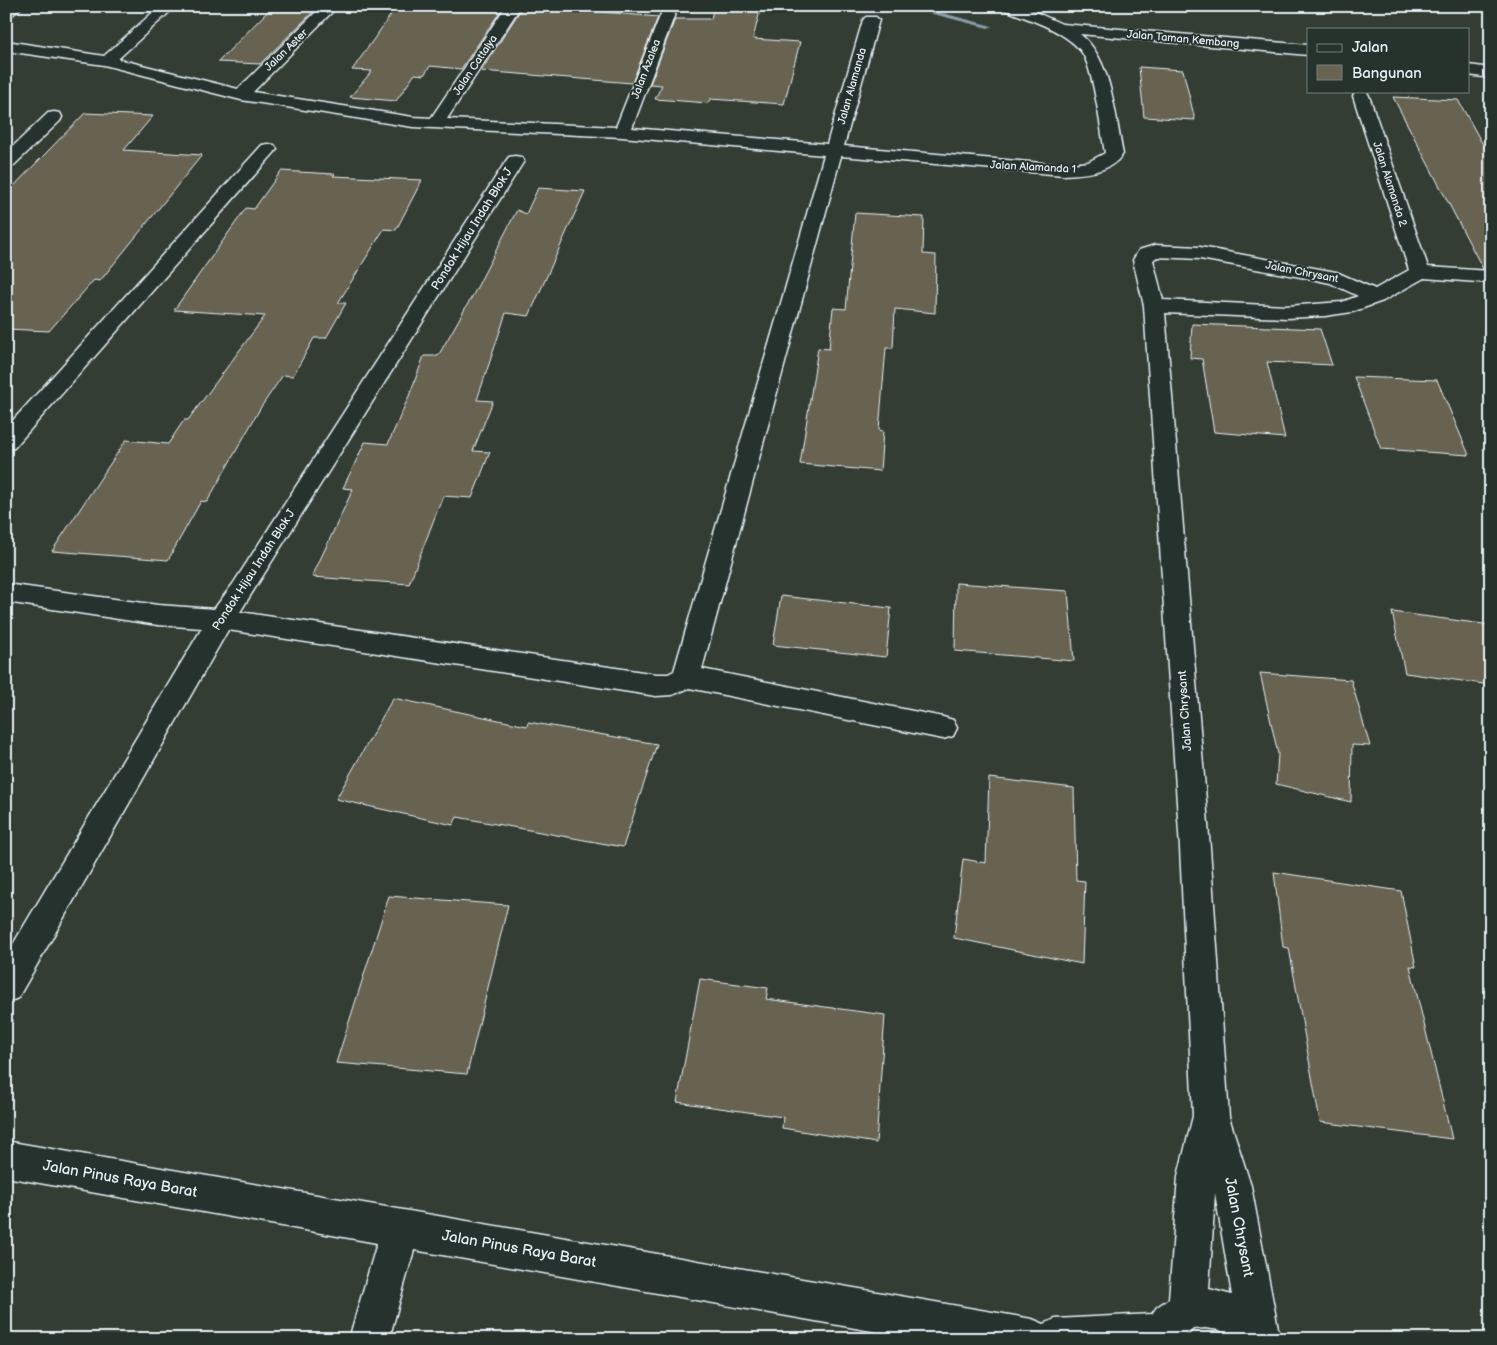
<svg xmlns="http://www.w3.org/2000/svg" width="1497" height="1345" font-family="'Balsamiq Sans',sans-serif">
<rect width="100%" height="100%" fill="#333d34"/>
<filter id="ink" filterUnits="userSpaceOnUse"><feTurbulence type="fractalNoise" baseFrequency=".02" numOctaves="2"/><feDisplacementMap in="SourceGraphic" scale="10" xChannelSelector="R" yChannelSelector="G"/><feConvolveMatrix kernelMatrix="1 2 1 2 8 2 1 2 1" color-interpolation-filters="sRGB"/></filter>
<g filter="url(#ink)">
<g fill="none" stroke-linecap="round" stroke-linejoin="round">
<path fill="#899fa7" fill-rule="evenodd" d="M902,6H916L992,26L988,28Z"/>
</g>
<g fill="#686451" stroke="#e8f1f8">
<path d="M273,6H319L260,64L218,62Z"/>
<path d="M397,6H504L461,69L430,66L424,75L415,74L396,101L350,97L372,71L352,70Z"/>
<path d="M523,6H539L658,17L632,83L481,71Z"/>
<path d="M714,6H761L753,39L800,42L784,104L710,99L708,103L655,99L662,85L650,84L675,19H711Z"/>
<path d="M1139,67L1183,70L1195,120L1144,117Z"/>
<path d="M1393,97L1458,100L1491,159V269H1483Z"/>
<path d="M85,113L153,116L124,150L202,155L100,281L94,280L49,331L6,329V194Z"/>
<path d="M281,171L335,174L333,176L422,180L396,230L384,229L338,303H346L326,338H314L293,376L283,375L261,407L207,502L201,501L168,560L52,551L126,440L168,444L184,420H188L265,316L174,310L246,208L254,209Z"/>
<path d="M538,188L585,191L529,316L506,313L477,400L493,401L473,451L490,452L472,498L443,496L409,584L312,577L353,489L343,488L365,442L388,444L409,396L424,356H438L474,293L517,210L526,214Z"/>
<path d="M855,213L924,217L923,254L936,255L935,313L895,309L893,348H886L879,430L883,431L880,471L800,464L818,348L829,349L833,308L846,309Z"/>
<path d="M1192,324L1320,329L1332,365L1267,362L1285,438L1214,432L1202,359L1190,358Z"/>
<path d="M1354,377L1437,380L1469,455L1381,449Z"/>
<path d="M956,583L1068,591L1074,661L955,651Z"/>
<path d="M781,596L891,608L886,657L773,645Z"/>
<path d="M1392,612L1491,625V685L1405,673Z"/>
<path d="M1260,673L1351,680L1370,746L1352,745L1351,802L1276,784L1278,754Z"/>
<path d="M393,698L527,726L528,722L657,744L623,847L457,817L453,825L336,799Z"/>
<path d="M989,778L1074,788L1076,880L1085,881L1082,964L954,938L963,859L986,863Z"/>
<path d="M1274,872L1401,891L1416,967L1410,966L1452,1139L1320,1122L1289,948L1283,947Z"/>
<path d="M389,896L508,905L467,1074L336,1063Z"/>
<path d="M700,979L768,988L766,999L885,1015L876,1143L782,1128L783,1117L677,1102Z"/>
</g>
<g fill="none" stroke-linecap="round" stroke-linejoin="round">
<g stroke="#e8f1f8" stroke-width="3">
<g id="minor">
<path d="M6,6H23L11,16L6,17Z"/>
<path d="M160,6H176L118,59L238,89L322,6H338L253,92L413,117L431,118L506,6H521L447,119L616,127L664,6H678L632,128L827,144L863,20L866,17H876L879,20L844,146L1064,165L1088,162L1105,153C1101,131 1093,66 1081,51C1062,29 1029,20 1003,9L1001,6H1022L1062,24L1308,45V55L1080,34C1112,59 1115,116 1123,154C1110,173 1085,174 1064,175L841,156L702,669L943,717L953,720L957,728L953,736L943,739L689,688L672,695L656,696L228,630L18,998L6,1003V956L202,628L158,625L6,602V584L158,605L214,609L233,584L506,161L509,157L515,156L521,157L524,161L240,612L656,674H668L674,671L824,155L622,137L413,127L241,100L104,65L6,51V41L104,56Z"/>
<path d="M1468,65L1491,68V78L1468,75Z"/>
<path d="M1362,91L1367,92L1369,96L1428,267L1491,271V283L1424,278L1383,301L1352,312L1325,316L1287,318L1165,313L1210,848L1229,1117L1251,1186L1280,1339H1231L1220,1330L1205,1328L1193,1329L1183,1339H917L414,1250L389,1339H349L377,1243L6,1177V1141L1032,1319L1044,1324L1055,1319L1152,1314L1157,1307L1169,1299L1178,1176L1193,1116L1180,848L1144,306L1133,260L1139,250L1155,245L1200,247L1336,272L1375,289L1409,270L1353,96L1355,92ZM1157,257L1200,259L1306,278L1330,283L1358,296L1342,302L1287,306L1163,300L1153,260ZM1215,1193L1232,1295L1209,1289Z"/>
<path d="M54,112L60,113L62,117L60,121L12,167L6,168V153L48,113Z"/>
<path d="M268,144L274,145L277,149L274,153L14,448L6,450V428L262,145Z"/>
</g>
</g>
<use href="#minor" fill="#26332d" fill-rule="evenodd"/>
</g>
</g>
<g text-anchor="middle" dominant-baseline="central" stroke-width="4" stroke-linejoin="round" paint-order="stroke">
<g font-size="11" fill="#e8f1f8" stroke="#26332d">
<text transform="translate(1183 39) rotate(5)">Jalan Taman Kembang</text>
<text transform="translate(286 50) rotate(-44)">Jalan Aster</text>
<text transform="translate(475 65) rotate(-56)">Jalan Cattalya</text>
<text transform="translate(646 69) rotate(-69)">Jalan Azalea</text>
<text transform="translate(852 86) rotate(-74)">Jalan Alamanda</text>
<text transform="translate(1033 167) rotate(3)">Jalan Alamanda 1</text>
<text transform="translate(1390 184) rotate(72)">Jalan Alamanda 2</text>
<text transform="translate(1302 272) rotate(11)">Jalan Chrysant</text>
</g>
<g font-size="12" fill="#e8f1f8" stroke="#26332d">
<text transform="translate(472 229) rotate(-58)">Pondok Hijau Indah Blok J</text>
<text transform="translate(254 570) rotate(-57)">Pondok Hijau Indah Blok J</text>
<text transform="translate(1185 711) rotate(-94)">Jalan Chrysant</text>
</g>
<g font-size="15" fill="#e8f1f8" stroke="#26332d">
<text transform="translate(120 1179) rotate(10)">Jalan Pinus Raya Barat</text>
<text transform="translate(1239 1227) rotate(79)">Jalan Chrysant</text>
<text transform="translate(519 1249) rotate(10)">Jalan Pinus Raya Barat</text>
</g>
</g>
<rect width="1497" height="1345" fill="none" stroke="#26332d" stroke-width="25"/>
<rect x="12" y="12" width="1472" height="1320" fill="none" stroke="#e8f1f8" stroke-width="2" filter="url(#ink)"/>
<rect x="1307" y="28" width="162" height="65" fill="#26332d" stroke="#747f7e"/>
<rect x="1317" y="44" width="25" height="8" fill="#26332d" stroke="#747f7e"/>
<text x="1352" y="52" font-size="15" fill="#e8f1f8">Jalan</text>
<rect x="1317" y="65" width="25" height="15" fill="#686451" stroke="#747f7e"/>
<text x="1352" y="78" font-size="15" fill="#e8f1f8">Bangunan</text>
</svg>
